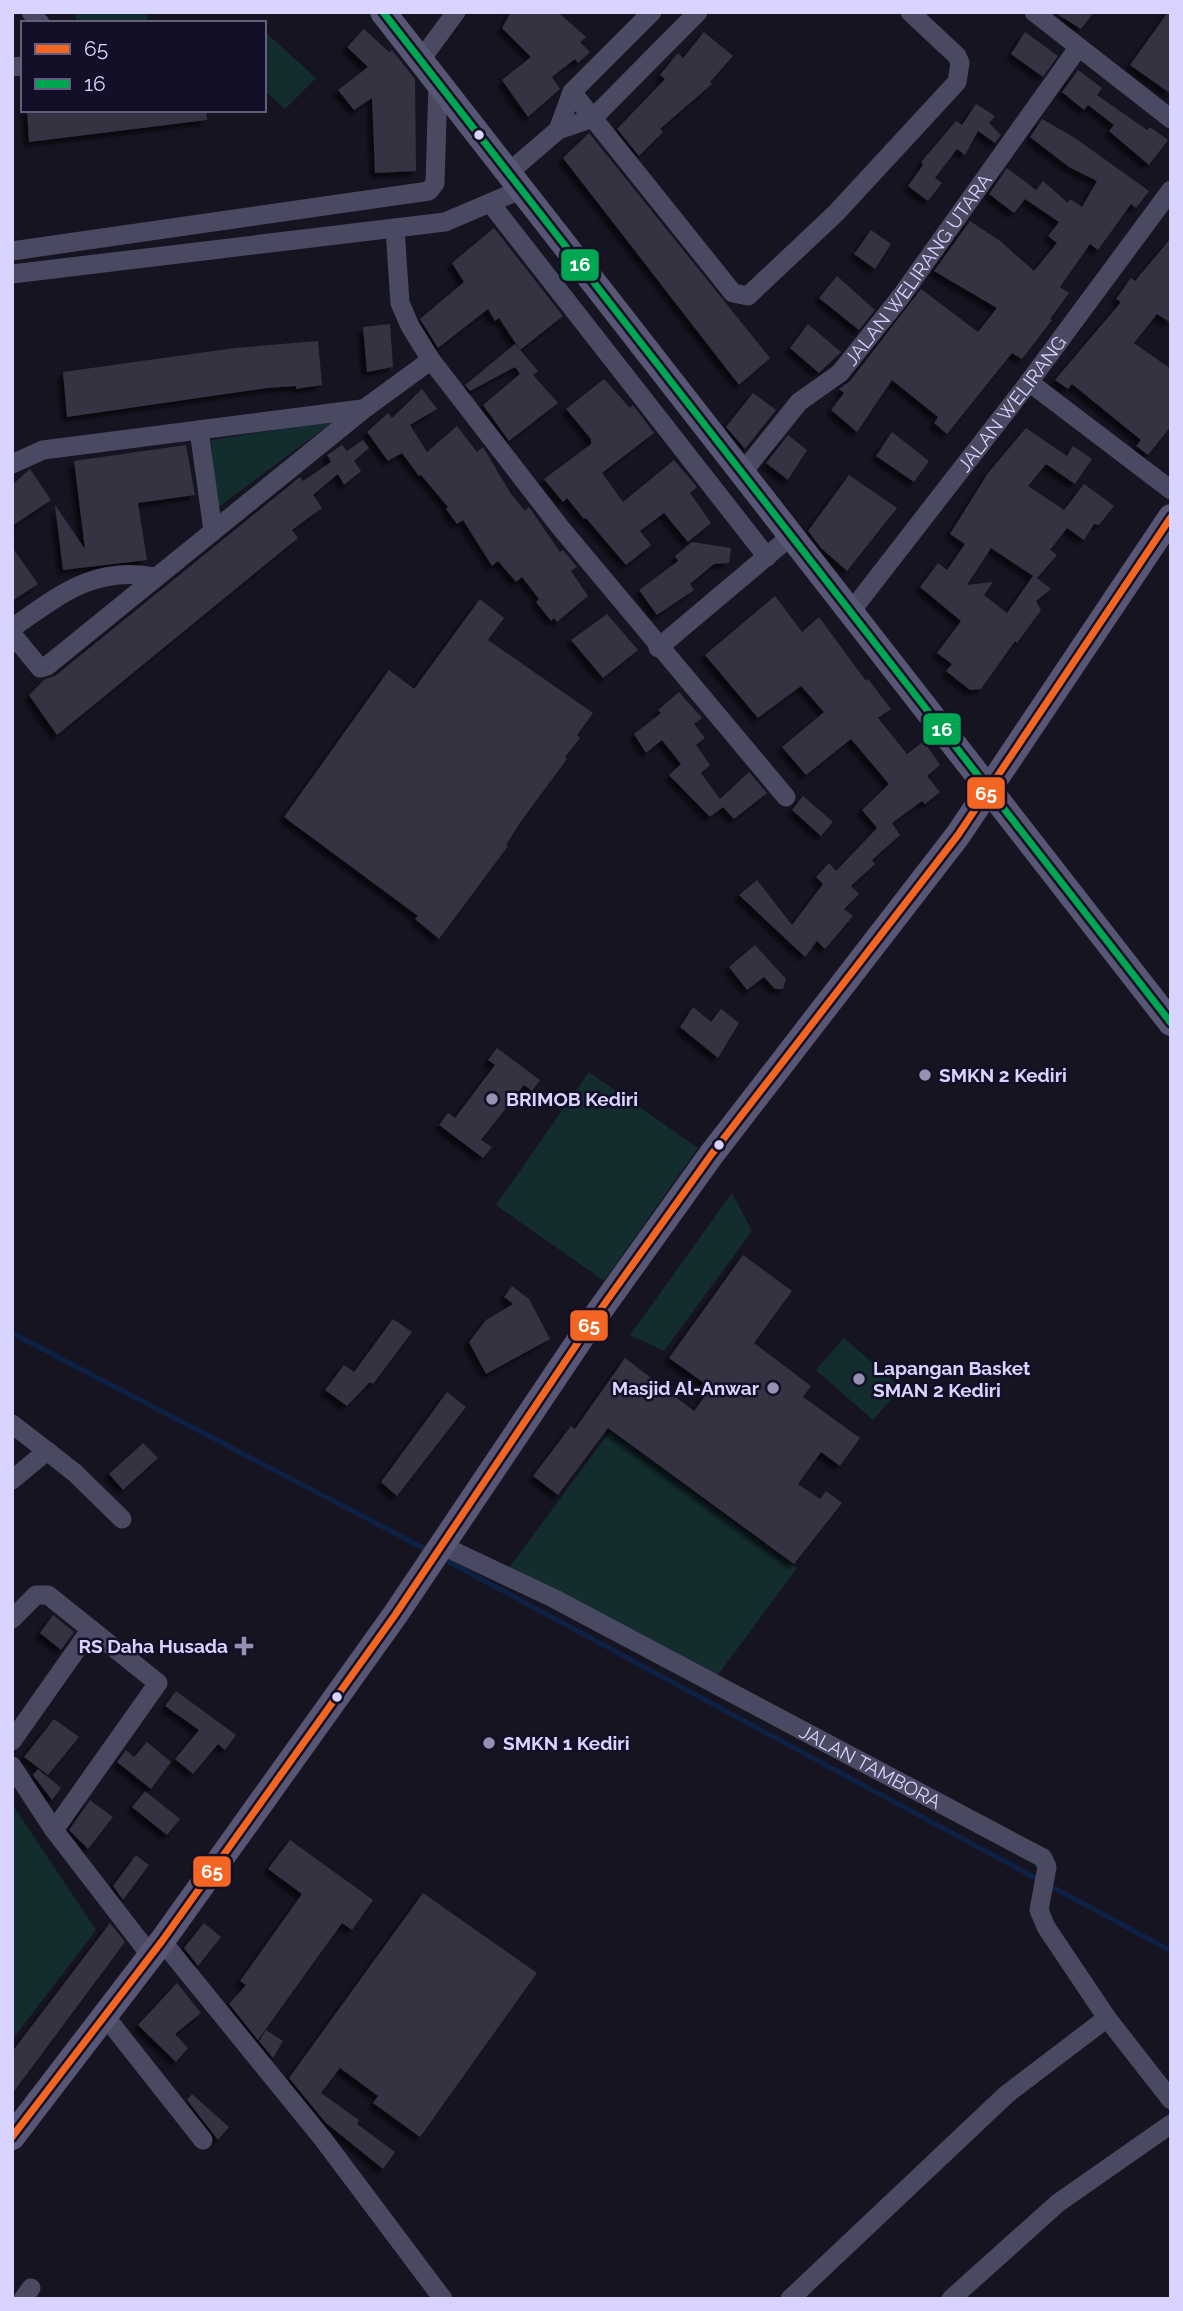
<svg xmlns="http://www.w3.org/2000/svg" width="1183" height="2311" font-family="Raleway,sans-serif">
<defs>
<filter id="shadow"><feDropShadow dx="-5" dy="5" stdDeviation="2" flood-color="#0009"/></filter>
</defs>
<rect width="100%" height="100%" fill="#161421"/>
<g fill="#132c2d">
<path d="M75,12H147L148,23H77Z"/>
<path d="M264,31L316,78L285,109L264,90Z"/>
<path d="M334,421L217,508L211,440Z"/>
<path d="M589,1072L698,1148L604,1281L496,1205Z"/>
<path d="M732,1193L752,1231L664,1351L630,1335Z"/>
<path d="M844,1338L901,1388L873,1420L816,1370Z"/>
<path d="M610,1431L797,1568L715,1679L508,1569Z"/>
<path d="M12,1804L96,1930L12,2040Z"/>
</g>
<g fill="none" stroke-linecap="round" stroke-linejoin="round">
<g stroke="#0d2144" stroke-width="5">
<path d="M12,1333L429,1551"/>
<path d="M444,1559L1039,1880"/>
<path d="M1047,1884L1171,1951"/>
</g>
</g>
<g fill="#343243" fill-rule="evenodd" filter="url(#shadow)">
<path d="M511,12H558L586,37L580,42L590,52L578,63L575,59L552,77L560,89L528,117L502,80L531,57L502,28Z"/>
<path d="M1054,12H1094L1081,29Z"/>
<path d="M1168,12H1171V94L1130,65Z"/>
<path d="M364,29L389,52L392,50L415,79L416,171L375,173L372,98L354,110L338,90L368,67L347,47Z"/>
<path d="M704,32L733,56L710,82L712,84L660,129L663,132L639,156L617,129L665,79L660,75L678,53L683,58Z"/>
<path d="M1025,32L1058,56L1043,77L1011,54Z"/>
<path d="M1078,70L1102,88L1097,95L1147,130L1150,127L1168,140L1149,165L1109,131L1114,125L1088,105L1084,110L1062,92Z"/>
<path d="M976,104L995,116L989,123L1001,135L995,143L978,131L965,155L957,149L935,178L942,183L928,201L908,186L923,165L921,162L956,121L962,125Z"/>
<path d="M27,110H206L207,120L29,142Z"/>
<path d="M1042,119L1075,138L1149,191L1136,208L1131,204L1098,250L1090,244L1060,287L1069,293L1050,319L1052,320L1022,359L1012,353L947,434L934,423L938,417L892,380L857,432L831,410L844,393L839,389L850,381L921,289L978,332L997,308L934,271L970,221L1000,241L1034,271L1057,243L1048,236L1059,222L1025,199L1014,213L989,194L1007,168L1036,190L1043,181L1068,203L1070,199L1082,207L1097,181L1069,167L1030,137Z"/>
<path d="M589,133L770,358L739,385L563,158Z"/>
<path d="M494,228L563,316L520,350L499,318L495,321L488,309L438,348L420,319L464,282L452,263Z"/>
<path d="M871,230L891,244L875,269L854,254Z"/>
<path d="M1171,238V323L1157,314L1134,343L1171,369V426L1148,455L1136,446L1141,440L1072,384L1068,389L1055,380L1121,302L1116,299L1131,278L1135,281Z"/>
<path d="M837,276L875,310L859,330L819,298Z"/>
<path d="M390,324L393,367L367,372L363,327Z"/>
<path d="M808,324L841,352L819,373L790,348Z"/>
<path d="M318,341L322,385L296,389V386L267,388L67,417L63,372L235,348Z"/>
<path d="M515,344L538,371L533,375L558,403L509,441L483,405L520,374L515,367L470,391L465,385Z"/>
<path d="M604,379L630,408L633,405L654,433L602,473L623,502L674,460L697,487L690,493L711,523L688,542L664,513L640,531L651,545L626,565L586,518L584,519L567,498L563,502L544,479L591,444V439L566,409Z"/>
<path d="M422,389L437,409L410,425L427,452L457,426L477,452L483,447L511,494L525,511L529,507L560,552L563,550L577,567L571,571L588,596L557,622L554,618L551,621L536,602L539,599L522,577L516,582L498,561L492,566L463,520L457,524L446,509L448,507L421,475L419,476L402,453L388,461L367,432L388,413L392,418Z"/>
<path d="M753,393L776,410L745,449L726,427Z"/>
<path d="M1026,428L1067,456L1073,446L1092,459L1075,484L1046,464L1028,486L1064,510L1084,484L1114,506L1099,525L1094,524L1084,540L1067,528L1050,550L1057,555L1037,578L1051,589L1036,601L1041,610L1017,643L1015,641L981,689L970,690L946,671L952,664L937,653L961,621L920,587L938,563L947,570L965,544L950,534L988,473ZM991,548L1033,576L1007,613L984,595L993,582L967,585Z"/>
<path d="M892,432L929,461L914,482L876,456Z"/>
<path d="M788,435L807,450L788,480L766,463Z"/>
<path d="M363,440L369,448L354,461L361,471L344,485L338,474L313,495L322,508L292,530L298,538L57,735L29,695L45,679L55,676L300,477L303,481L331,462L327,455L342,445L347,451Z"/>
<path d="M186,445L195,495L138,503L147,560L63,570L55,505L85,549L74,461Z"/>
<path d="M30,469L51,500L12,526V485Z"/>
<path d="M849,475L897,508L847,571L821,548L808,531Z"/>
<path d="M692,542L731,548L729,563L714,564L690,584L694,590L657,615L639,590L678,561L675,556Z"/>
<path d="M12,547L38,584L12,601Z"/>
<path d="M775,596L802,632L819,617L866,681L868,679L891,709L878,718L907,754L924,741L940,765L927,776L940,792L925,804L922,801L892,823L900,835L872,860L875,864L851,886L859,894L844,909L853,916L825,949L817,941L805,957L739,895L757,880L792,925L823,884L816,877L829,863L836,871L877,828L862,810L889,784L851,739L806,775L782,747L824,712L801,686L758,718L705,655Z"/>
<path d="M480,599L504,618L488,640L593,713L577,735L580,738L565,757L567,759L519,824L506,845L508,846L439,939L415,919L418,916L284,817L389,670L414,689Z"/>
<path d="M607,614L638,650L603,678L571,640Z"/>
<path d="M679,692L702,718L694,724L705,738L696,745L710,765L701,773L720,799L749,772L767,793L734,819L723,807L710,817L669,775L681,764L662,740L646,753L634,734L661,713L658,710Z"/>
<path d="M803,796L833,822L821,836L792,810Z"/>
<path d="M755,945L786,979L783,989H775L764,977L747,990L729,967Z"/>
<path d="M693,1007L711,1022L721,1009L739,1023L718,1058L680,1027Z"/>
<path d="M497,1048L540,1080L532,1091L524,1085L481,1140L492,1147L483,1158L439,1125L448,1113L455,1118L495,1065L488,1060Z"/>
<path d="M743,1255L792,1291L754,1343L811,1386L803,1397L860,1438L840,1466L821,1452L798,1484L820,1499L826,1491L842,1503L794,1564L608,1428L558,1495L533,1476L571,1426L575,1429L625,1358L694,1411L711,1388L669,1358Z"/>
<path d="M512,1286L529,1299L550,1339L486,1374L469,1342L486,1320L513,1304L504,1297Z"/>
<path d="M393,1319L412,1332L373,1384L370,1382L347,1406L325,1390L344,1365L354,1372Z"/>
<path d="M447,1392L466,1407L397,1496L381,1482Z"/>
<path d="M143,1443L158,1458L123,1490L109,1474Z"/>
<path d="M53,1615L74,1632L61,1650L40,1633Z"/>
<path d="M176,1691L236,1735L225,1750L218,1744L193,1774L175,1759L199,1730L165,1706Z"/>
<path d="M54,1719L79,1737L48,1775L24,1757Z"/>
<path d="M147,1742L171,1762L151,1789L117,1762L126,1750L134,1757Z"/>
<path d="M38,1769L61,1788L52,1800L33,1775Z"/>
<path d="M145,1791L180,1819L167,1835L132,1807Z"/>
<path d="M90,1800L113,1817L88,1849L69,1830Z"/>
<path d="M290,1840L373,1900L352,1930L342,1923L258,2040L229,2004L246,1985L240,1981L302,1894L268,1869Z"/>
<path d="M136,1855L149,1865L123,1900L113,1886Z"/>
<path d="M423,1893L537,1973L420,2137L373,2103L378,2096L340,2068L321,2093L359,2120L357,2124L395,2152L383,2169L326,2123L289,2078Z"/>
<path d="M110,1923L125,1942L12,2094V2052Z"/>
<path d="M204,1923L221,1937L198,1966L184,1948Z"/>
<path d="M177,1983L201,2013L175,2034L188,2048L176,2062L138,2025Z"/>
<path d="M266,2030L283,2041L273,2058L259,2041Z"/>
<path d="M192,2094L229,2127L218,2140L187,2100Z"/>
</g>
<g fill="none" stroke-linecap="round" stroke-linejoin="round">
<g stroke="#4a4962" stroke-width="19">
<path d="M31,12L40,23"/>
<path d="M1034,12L1171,119"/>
<path d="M420,61L456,12"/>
<path d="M12,67L23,66"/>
<path d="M572,92L733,293L748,296L836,213L957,82L960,63L957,56L910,12"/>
<path d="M558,130L572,92L652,12"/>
<path d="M507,174L558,130L593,118L698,12"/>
<path d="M491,204L767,557"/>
<path d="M395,228L400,303L410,326L431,360"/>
<path d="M12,251L429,191L435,183L438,84"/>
<path d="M12,274L445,222L520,190"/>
<path d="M1029,382L1171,490"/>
<path d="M199,430L213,531"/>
<path d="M12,464L43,450L362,409"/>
<path id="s1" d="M742,473L799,402L840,373L899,299L1078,48"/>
<path id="s2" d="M849,614L1029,382L1171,190"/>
<path d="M12,628C60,595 94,565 156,577"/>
<path d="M12,634L40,668L47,666L364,409L431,360L560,527L786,797"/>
<path d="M658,648L791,536"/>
<path d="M12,1424L47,1451L12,1480"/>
<path d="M47,1451L75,1473L122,1519"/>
<path id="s3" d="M443,1546L553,1598L1043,1858L1047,1867L1039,1910L1046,1927L1107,2018L1171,2100"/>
<path d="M12,1619L36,1595H48L158,1683L54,1830"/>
<path d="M12,1741L91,1629"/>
<path d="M12,1766L54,1830L151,1956"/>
<path d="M162,1941L323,2139L443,2299"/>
<path d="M105,2016L203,2140"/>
<path d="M23,2299L31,2288"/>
<path d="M790,2299L1007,2094L1107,2018"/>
<path d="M951,2299L1058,2203L1171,2124"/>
</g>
<g stroke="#575674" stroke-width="26">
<path d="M383,12L1171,1023"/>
<path d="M12,2137L162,1941L395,1615L593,1320L711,1155L958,835L1171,517"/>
</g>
<g stroke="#130f26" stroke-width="12">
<path id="bus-1" d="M12,2137L162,1941L395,1615L593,1320L711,1155L958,835L1171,517"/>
</g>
<g stroke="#130f26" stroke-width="12">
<path id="bus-2" d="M383,12L1171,1023"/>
</g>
<use href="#bus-1" stroke="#f26522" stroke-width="7"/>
<use href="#bus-2" stroke="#00a651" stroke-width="7"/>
</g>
<g fill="#d9d4ff" stroke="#130f26" stroke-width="2.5">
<circle cx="479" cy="135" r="6"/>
<circle cx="719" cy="1145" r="6"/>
<circle cx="337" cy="1697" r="6"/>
</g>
<g fill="#9591b1" stroke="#130f26" stroke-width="2.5">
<circle cx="925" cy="1075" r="7"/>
<circle cx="492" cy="1099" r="7"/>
<circle cx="859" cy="1379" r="7"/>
<circle cx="773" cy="1388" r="7"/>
<path d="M240.5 1635.5h7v7h7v7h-7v7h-7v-7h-7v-7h7z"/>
<circle cx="489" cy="1743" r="7"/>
</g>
<g text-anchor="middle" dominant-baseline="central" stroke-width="5" stroke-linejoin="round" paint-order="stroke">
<g font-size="19" fill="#d9d4ff" stroke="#130f26">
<text stroke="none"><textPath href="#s1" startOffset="271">JALAN WELIRANG UTARA</textPath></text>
<text stroke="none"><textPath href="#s2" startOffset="266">JALAN WELIRANG</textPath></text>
<text stroke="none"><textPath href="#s3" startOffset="481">JALAN TAMBORA</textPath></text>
</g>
<g font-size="19" font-weight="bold" fill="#d9d4ff" stroke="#130f26" text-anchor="start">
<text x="939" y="1075">SMKN 2 Kediri</text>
<text x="506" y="1099">BRIMOB Kediri</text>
<text x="873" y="1368">Lapangan Basket<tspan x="873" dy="22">SMAN 2 Kediri</tspan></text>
<text x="759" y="1388" text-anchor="end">Masjid Al-Anwar</text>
<text x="228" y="1646" text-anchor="end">RS Daha Husada</text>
<text x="503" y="1743">SMKN 1 Kediri</text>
</g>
</g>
<g stroke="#130f26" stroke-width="2.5">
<rect x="560" y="248" width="40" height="34" rx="7" fill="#00a651"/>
<rect x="922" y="712" width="40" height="34" rx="7" fill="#00a651"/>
<rect x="966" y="776" width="40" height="34" rx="7" fill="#f26522"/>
<rect x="569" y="1309" width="40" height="33" rx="7" fill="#f26522"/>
<rect x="192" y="1855" width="40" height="33" rx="7" fill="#f26522"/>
</g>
<g font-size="19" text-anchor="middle" font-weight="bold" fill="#fff">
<text x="580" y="271">16</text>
<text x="942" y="736">16</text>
<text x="986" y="800">65</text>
<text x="589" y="1332">65</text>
<text x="212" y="1878">65</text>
</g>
<rect width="1183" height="2311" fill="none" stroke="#d9d4ff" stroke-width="28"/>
<rect x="21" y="21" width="245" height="91" fill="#130f26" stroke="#625e7d" stroke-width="2"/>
<rect x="35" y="44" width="35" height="10" fill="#f26522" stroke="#625e7d" stroke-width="2"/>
<text x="84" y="56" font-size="21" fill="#d9d4ff">65</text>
<rect x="35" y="79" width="35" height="10" fill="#00a651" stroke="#625e7d" stroke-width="2"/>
<text x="84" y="91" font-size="21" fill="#d9d4ff">16</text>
</svg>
